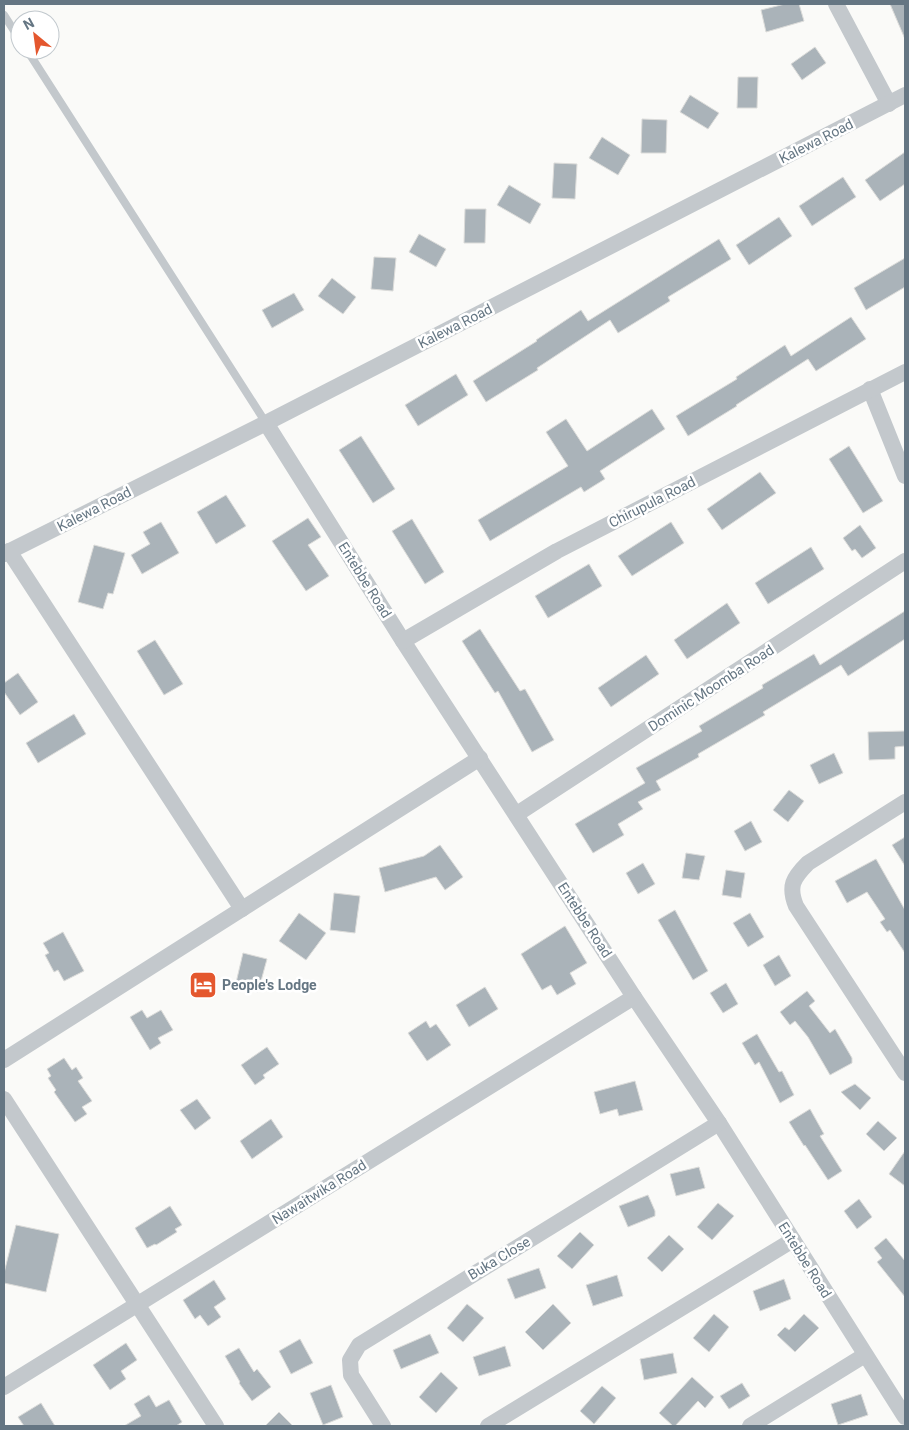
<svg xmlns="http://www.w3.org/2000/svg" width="909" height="1430" font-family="Roboto,sans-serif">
<rect width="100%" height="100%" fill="#fafaf8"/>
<g fill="#aab3b9" stroke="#dcdcda">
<path d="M785,4H799L804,21L766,32L761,10Z"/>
<path d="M890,4H905V39Z"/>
<path d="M815,47L826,63L802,80L791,64Z"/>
<path d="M738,77H758L757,108H737Z"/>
<path d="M690,95L719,113L708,129L680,112Z"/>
<path d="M642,119L667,120L666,153H641Z"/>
<path d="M602,137L630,155L618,175L589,158Z"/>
<path d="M905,152V184L880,201L865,180Z"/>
<path d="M554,163L577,164L575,199L552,198Z"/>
<path d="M843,177L856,197L812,226L799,206Z"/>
<path d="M509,185L541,204L530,224L497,205Z"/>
<path d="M465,209H486L485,243H464Z"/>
<path d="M779,217L792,236L749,265L736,245Z"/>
<path d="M419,234L446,249L436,267L409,252Z"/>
<path d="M719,239L731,259L668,297L670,301L618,333L610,320L537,368L538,370L486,402L473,381L537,341L536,340L581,310L588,321Z"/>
<path d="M374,257L396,258L393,291L371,289Z"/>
<path d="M905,258V287L866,310L854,288Z"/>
<path d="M332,278L356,297L343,314L318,296Z"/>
<path d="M294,293L304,310L272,328L262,310Z"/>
<path d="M851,317L866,339L816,371L808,359L736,405L737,406L688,436L676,416L737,379L736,377L785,345L791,356Z"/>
<path d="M456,374L468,395L418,426L405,405Z"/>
<path d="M652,409L665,429L600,471L605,479L584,492L581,487L490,541L478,520L568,466L546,432L566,419L587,451Z"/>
<path d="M361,436L395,489L373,503L339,450Z"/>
<path d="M849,446L883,501L863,513L829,459Z"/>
<path d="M760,472L776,493L722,530L707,509Z"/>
<path d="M226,495L246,526L216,544L197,512Z"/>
<path d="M308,518L321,537L308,545L329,576L306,591L272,541Z"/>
<path d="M412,519L444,572L425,584L392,531Z"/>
<path d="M161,522L179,553L142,574L131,555L150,544L143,532Z"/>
<path d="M671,522L684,543L632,576L618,556Z"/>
<path d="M860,525L876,548L862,558L855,549L852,551L843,538Z"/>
<path d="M94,545L125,553L113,594L108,593L103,609L78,602Z"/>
<path d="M811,547L824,569L768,604L755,583Z"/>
<path d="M589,564L602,586L548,618L535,596Z"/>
<path d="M727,603L740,623L687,659L674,640Z"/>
<path d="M905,611V639L848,676L841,665L763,712L765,715L698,754L699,757L656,781L661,790L638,802L643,809L618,824L624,835L593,853L575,824L645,783L636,768L702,731L699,726L763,688L762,685L814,654L820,665Z"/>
<path d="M480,629L520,691L525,689L554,740L532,752L498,691L495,693L462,641Z"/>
<path d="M155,640L183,684L164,695L137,651Z"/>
<path d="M646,655L659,674L611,707L598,688Z"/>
<path d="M18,673L38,702L20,715L4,692V683Z"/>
<path d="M74,714L86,734L38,763L26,743Z"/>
<path d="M905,731V746L895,747V759L869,760L868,732Z"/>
<path d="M834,753L843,773L819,784L810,765Z"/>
<path d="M789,790L804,801L788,822L773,810Z"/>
<path d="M751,821L762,842L745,851L734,831Z"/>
<path d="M905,837V866L892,845Z"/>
<path d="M440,845L463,877L445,890L436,877L385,892L379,868L424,856Z"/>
<path d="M686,853L705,856L699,880L682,878Z"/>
<path d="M876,859L905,910V953L890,930L887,932L880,922L885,919L867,892L847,903L835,881Z"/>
<path d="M643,863L655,884L638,894L626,873Z"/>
<path d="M726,870L745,873L741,898L722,895Z"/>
<path d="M334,893L360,896L355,933L330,930Z"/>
<path d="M675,910L708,971L693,980L658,920Z"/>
<path d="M299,913L326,933L306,960L279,941Z"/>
<path d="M750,913L764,937L748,947L733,923Z"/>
<path d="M565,926L587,963L570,973L576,984L557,995L551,985L542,990L521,954Z"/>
<path d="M63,932L84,971L64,981L58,970L54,972L45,955L49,953L43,943Z"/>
<path d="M243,953L267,959L258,992L235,987Z"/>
<path d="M779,955L791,976L775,986L763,965Z"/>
<path d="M726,983L738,1004L723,1013L710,993Z"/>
<path d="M485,987L498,1009L469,1027L456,1005Z"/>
<path d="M807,991L815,1001L809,1006L830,1033L835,1029L852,1058V1063L830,1075L808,1037L795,1021L790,1025L780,1012Z"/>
<path d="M142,1010L147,1018L161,1010L173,1030L158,1038L161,1043L150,1050L130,1017Z"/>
<path d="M426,1021L430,1028L436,1024L451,1045L427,1061L408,1033Z"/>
<path d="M757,1034L779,1072L782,1071L794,1095L780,1103L759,1062L755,1065L742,1043Z"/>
<path d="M267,1047L279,1064L263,1075L265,1078L255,1085L241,1065Z"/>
<path d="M64,1058L72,1070L76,1067L83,1078L78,1081L92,1101L82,1107L87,1114L75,1122L54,1092L56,1090L48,1078L51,1076L47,1069Z"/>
<path d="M635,1081L643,1110L619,1116L617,1109L600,1114L594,1092Z"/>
<path d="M855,1084L871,1098L860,1110L841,1092Z"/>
<path d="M197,1099L211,1118L195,1130L180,1110Z"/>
<path d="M810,1109L824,1134L820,1136L842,1171L828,1180L805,1145L804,1146L789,1122Z"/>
<path d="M271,1119L283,1137L252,1159L240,1141Z"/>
<path d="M878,1121L897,1138L884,1151L866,1134Z"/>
<path d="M905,1151V1186L889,1174Z"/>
<path d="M699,1167L705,1188L676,1196L670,1174Z"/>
<path d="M648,1195L655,1211V1216L628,1227L619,1206Z"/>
<path d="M859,1199L872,1217L857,1229L844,1211Z"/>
<path d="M718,1203L734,1216L712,1240L697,1227Z"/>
<path d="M170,1206L182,1225L175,1229L177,1232L156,1245L155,1244L147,1248L135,1228Z"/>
<path d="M16,1225L59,1234L46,1292L4,1283V1273Z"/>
<path d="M580,1232L594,1245L572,1269L557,1256Z"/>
<path d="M669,1235L684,1249L662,1272L647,1258Z"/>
<path d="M886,1238L905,1261V1297L877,1262L882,1258L874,1248Z"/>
<path d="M539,1268L546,1288L515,1299L507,1279Z"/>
<path d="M617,1275L623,1296L593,1306L586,1285Z"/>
<path d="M784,1279L791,1299L760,1311L753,1291Z"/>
<path d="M214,1280L226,1299L214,1307L221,1317L208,1326L200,1315L195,1319L183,1300Z"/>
<path d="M467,1304L484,1318L463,1342L447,1328Z"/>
<path d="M553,1304L571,1323L543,1350L525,1332Z"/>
<path d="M714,1314L729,1327L709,1352L693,1338Z"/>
<path d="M804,1314L819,1328L795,1352L777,1335L785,1327L789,1330Z"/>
<path d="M430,1334L439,1353L401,1369L393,1350Z"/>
<path d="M300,1339L313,1363L291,1374L279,1351Z"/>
<path d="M126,1343L137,1360L121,1371L126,1379L110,1390L93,1365Z"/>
<path d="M505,1346L511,1366L479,1376L473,1357Z"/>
<path d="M239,1348L254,1372L257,1369L271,1387L252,1401L239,1383L240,1382L225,1356Z"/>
<path d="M673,1353L677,1373L644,1380L640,1359Z"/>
<path d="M441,1372L458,1388L436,1413L419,1397Z"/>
<path d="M692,1377L714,1397L705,1408L698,1401L675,1426H673L659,1413Z"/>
<path d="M742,1383L750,1396L729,1409L720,1396Z"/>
<path d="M331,1385L343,1417L323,1425L310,1393Z"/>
<path d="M602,1386L616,1398L594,1424L580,1411Z"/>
<path d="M861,1394L868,1415L838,1425L831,1404Z"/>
<path d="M149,1395L156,1407L169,1400L182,1422L176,1426H124L141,1416L134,1404Z"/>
<path d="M41,1403L55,1426H24L18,1417Z"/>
<path d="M279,1412L293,1426H265Z"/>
</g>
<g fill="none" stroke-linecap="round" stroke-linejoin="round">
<g stroke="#c3c8cc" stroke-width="8">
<path d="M4,15L20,40"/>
<path d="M27,50L266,423"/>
</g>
<g stroke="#c3c8cc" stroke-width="16">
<path d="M836,4L889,104"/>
<path d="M870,389L905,476"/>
<path d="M266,423L403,641L634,997L719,1123L905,1417"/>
<path d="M9,551L242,909"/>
<path d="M4,554L266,423L905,95"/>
<path d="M403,641L557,551L905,372"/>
<path d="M905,802L808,863C793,878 788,886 796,906L905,1073"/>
<path d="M517,814L905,561"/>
<path d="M4,1060L480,758"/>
<path d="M4,1099L216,1426"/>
<path d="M4,1387L634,997"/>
<path d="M383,1426L351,1375L350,1360L359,1345L719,1123"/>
<path d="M488,1426L793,1240"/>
<path d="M750,1426L865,1355"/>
</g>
</g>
<defs>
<g id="hotel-square" transform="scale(1.4375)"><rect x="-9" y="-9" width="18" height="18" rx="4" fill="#e4572e" stroke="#fff"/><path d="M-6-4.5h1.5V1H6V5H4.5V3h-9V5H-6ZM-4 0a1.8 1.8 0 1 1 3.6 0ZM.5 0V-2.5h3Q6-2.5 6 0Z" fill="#fff"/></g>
</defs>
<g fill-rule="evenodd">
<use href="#hotel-square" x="203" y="985"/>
</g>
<g text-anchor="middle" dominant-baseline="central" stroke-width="5" stroke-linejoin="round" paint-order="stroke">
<g font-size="14" fill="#657683" stroke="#fff">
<text transform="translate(816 141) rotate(-27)">Kalewa Road</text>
<text transform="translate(455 326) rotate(-27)">Kalewa Road</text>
<text transform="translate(652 502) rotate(-27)">Chirupula Road</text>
<text transform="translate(94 509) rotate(-27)">Kalewa Road</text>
<text transform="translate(365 580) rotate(58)">Entebbe Road</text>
<text transform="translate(711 688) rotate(-33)">Dominic Moomba Road</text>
<text transform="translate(585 920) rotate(57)">Entebbe Road</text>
<text transform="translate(319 1192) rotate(-32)">Nawaitwika Road</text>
<text transform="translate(499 1258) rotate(-31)">Buka Close</text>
<text transform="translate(805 1260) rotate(58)">Entebbe Road</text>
</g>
<g font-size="14" font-weight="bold" fill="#657683" stroke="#fff" text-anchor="start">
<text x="222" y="985">People's Lodge</text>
</g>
</g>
<rect width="909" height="1430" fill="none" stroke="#657683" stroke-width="10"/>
<g transform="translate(35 35) rotate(331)"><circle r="24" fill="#ffffff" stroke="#c1c8cd"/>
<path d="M0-4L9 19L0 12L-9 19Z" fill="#e4572e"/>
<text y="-8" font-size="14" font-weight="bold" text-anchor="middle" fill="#657683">N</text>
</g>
</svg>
